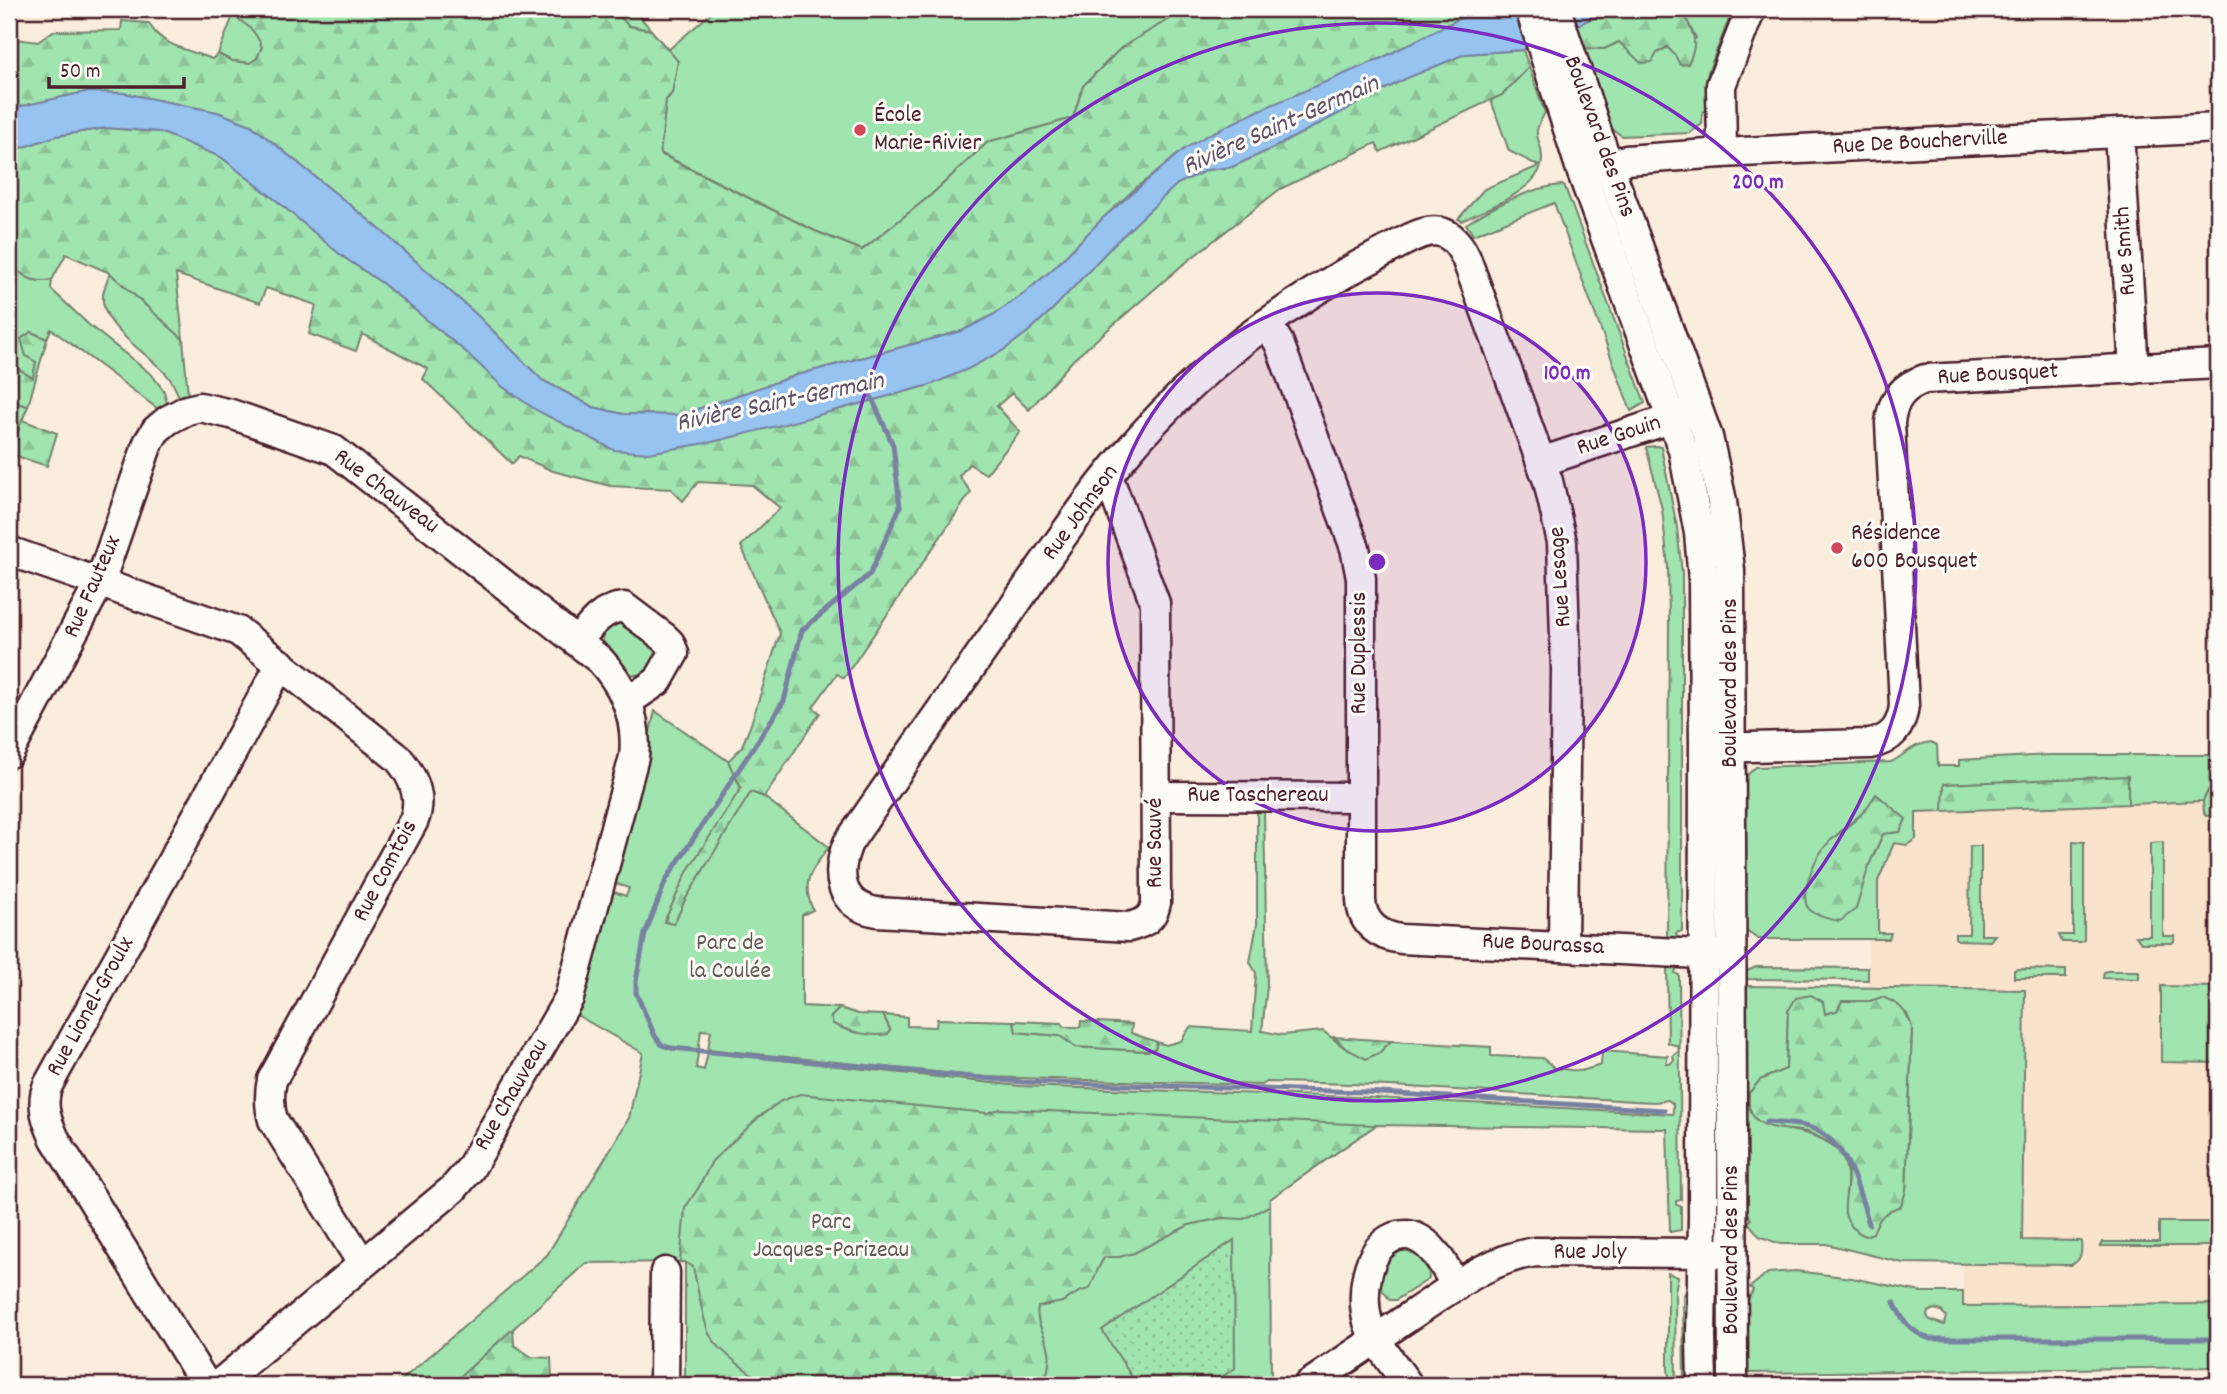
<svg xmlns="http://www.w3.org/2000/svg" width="2227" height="1394" font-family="Dekko,sans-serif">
<defs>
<pattern id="forest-firs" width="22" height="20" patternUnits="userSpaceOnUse" patternTransform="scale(1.75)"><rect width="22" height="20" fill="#a0e4af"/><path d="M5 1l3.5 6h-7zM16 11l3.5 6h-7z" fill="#8bc397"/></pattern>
<pattern id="garden-dots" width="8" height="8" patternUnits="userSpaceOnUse" patternTransform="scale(1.75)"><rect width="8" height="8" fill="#a0e4af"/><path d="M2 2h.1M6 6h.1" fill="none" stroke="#8bc397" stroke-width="1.8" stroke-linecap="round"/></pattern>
</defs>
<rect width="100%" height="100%" fill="#fbedde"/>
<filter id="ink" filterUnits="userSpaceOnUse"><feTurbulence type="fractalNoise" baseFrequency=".0143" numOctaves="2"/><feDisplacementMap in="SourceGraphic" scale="14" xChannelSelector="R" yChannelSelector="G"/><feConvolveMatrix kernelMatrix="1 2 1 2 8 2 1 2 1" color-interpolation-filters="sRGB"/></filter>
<g filter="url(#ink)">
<path fill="#f9e3cd" d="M2218,800V1367L1962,1370L1963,1265H2020L2025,990L1868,987V939H1878L1877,882L1895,843L1916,812Z"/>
<g fill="#a0e4af" stroke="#75826d" stroke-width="2" fill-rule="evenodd">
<path d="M612,9H634L651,30L629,26Z"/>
<path d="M716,9H1186L1121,48L1083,86L1073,118L988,142L931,195L862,250L815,231L660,153L666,100L672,93L677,61L668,50Z"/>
<path d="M1685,9H1733L1708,72L1706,81L1708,111L1703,112L1702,124L1690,133L1622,136L1612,129L1608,120L1584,48L1604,49L1619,42L1657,53L1668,47L1675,55L1696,38L1682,11Z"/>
<path d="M233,16C248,25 256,31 262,47L257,59L250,63L232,61L218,54Z"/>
<path d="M1529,67L1545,113C1528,140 1543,136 1542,160C1541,190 1485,209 1462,221L1458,219L1484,189L1539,166L1509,151L1491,100L1502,95Z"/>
<path d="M1562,185L1565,187L1645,403L1631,411L1554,203L1473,235L1466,224C1492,207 1531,187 1562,185Z"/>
<path d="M9,262L16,270L48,281L52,280L51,289L89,325L152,375L164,391L167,403L158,409L51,329L47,339L31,332L36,362L33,379L12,365L9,367Z"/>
<path d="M110,273L183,339L188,395L180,399C177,392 174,385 170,379C152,354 99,329 103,294C104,287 108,279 110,273Z"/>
<path d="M9,401L28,406L13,443L9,442Z"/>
<path d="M1656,446L1661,447L1677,527L1682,573V931L1676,933L1677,937H1667L1669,621L1668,567L1662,509L1646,447Z"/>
<path d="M622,622L655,647C658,663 647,678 630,674C620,663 593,644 607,629C612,625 615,623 622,622Z"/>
<path d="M655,711L728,761L741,788L764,797L829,847C812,869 800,881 813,910L802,915V1006L840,1008L831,1017L890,1029L883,1015L907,1017V1026L936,1027L937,1019L1014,1021L1016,1032L1060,1036L1076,1047L1147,1051L1155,1049L1157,1042L1166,1045L1181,1041L1190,1027L1252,1031L1256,973L1250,962L1257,924V808H1264L1267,986L1262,1031L1282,1035L1323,1031L1345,1048L1379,1053L1391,1041L1491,1047V1056L1542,1058L1555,1068L1571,1070L1581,1071L1601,1065L1602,1051L1668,1056L1666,1063L1670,1064L1674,1060L1673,1056L1679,1051L1678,1046L1668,1043L1667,968L1676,969L1675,973L1679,975L1681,1200L1676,1201V1205L1681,1206V1230L1670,1232L1667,1129L1376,1125L1270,1199L1271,1385H685V1262L586,1263L451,1385H396L547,1255L629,1118L643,1053L575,1014L611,891L626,896L629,888L614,883ZM701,1030L711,1031L708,1049L986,1077L1262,1085L1267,1082C1396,1083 1525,1096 1655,1102L1668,1100L1673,1104V1114L1357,1097L1020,1086L708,1052L704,1070L696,1068Z"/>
<path d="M1931,742L1937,745L1938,766H1959V760L2050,755H2218V788L2209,789L2203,801L2128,804V777L1945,784L1943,811L1916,812V839L1907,845L1894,843L1878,881V933H1891L1889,939H1758L1743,929L1745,787C1745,777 1748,773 1756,767L1891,762C1907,754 1912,744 1931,742ZM1862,814L1883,834L1869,865L1804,897C1817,854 1826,841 1862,814Z"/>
<path d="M2073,841L2084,842V940L2081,942H2062L2059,935H2073Z"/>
<path d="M2163,842V936H2175L2174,941L2172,943H2141L2136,936H2150V843Z"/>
<path d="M1970,846H1981V935H1995L1990,941L1958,940L1955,938V934H1969Z"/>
<path d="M1756,967L1868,968V980L1745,979L1747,971Z"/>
<path d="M2018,969L2066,970V978H2014V970Z"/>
<path d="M2107,971H2139V979L2103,978L2104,972Z"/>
<path d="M1745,986L2025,990L2022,1240L2081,1241C2082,1252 2082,1260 2071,1265L1903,1263L1826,1244H1780L1759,1236L1748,1222L1751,1220L1746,1206ZM1883,997L1907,1014L1912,1027L1906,1191L1879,1218L1846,1195C1855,1143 1819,1134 1777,1128L1749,1093L1760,1080L1786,1069L1788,1012L1824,1014L1837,1011L1842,1001H1870Z"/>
<path d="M2161,986L2218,987V1063L2161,1062Z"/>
<path d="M2159,1222H2218V1246H2100L2102,1242H2159Z"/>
<path d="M1403,1249H1415L1428,1266L1429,1279L1396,1300H1390L1381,1288L1383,1264Z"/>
<path d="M1796,1271L1852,1278L1921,1292H1963V1306L2218,1304V1367L1747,1373L1746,1305L1753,1290L1750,1287L1768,1273ZM1934,1309L1941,1311L1946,1316L1944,1325L1930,1320L1927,1316L1928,1312Z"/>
<path d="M1668,1273L1678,1277L1675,1291L1676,1385H1670L1668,1369Z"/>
<path d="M1687,1289L1689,1385H1684L1683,1297Z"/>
<path d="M1716,1294L1719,1295L1724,1385H1713Z"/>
</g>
<g fill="url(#forest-firs)" stroke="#75826d" stroke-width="2">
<path d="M235,9H612L629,26L651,30L678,61L672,93L666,100L660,154L815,231L862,250L931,195L988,142L1073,118L1083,86L1121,48L1186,9H1478L1384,57L1208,135L1138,186L1103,218L1054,268L1021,296L993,315L962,331L797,375L680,415L623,414L593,407L542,380L476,314L376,226L251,125L217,112L123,93L85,92L9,109V38L38,42L53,31L121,30L122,21L149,23C160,46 189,50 212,59L218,54L232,61L250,63L257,58L262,47C256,31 248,25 233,16Z"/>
<path d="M1612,9H1685L1682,11C1693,33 1700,40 1688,64L1680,65L1675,55L1667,47L1657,53L1652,62L1641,63L1619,42L1604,49L1584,48L1577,25Z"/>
<path d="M1523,50L1529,67L1502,95L1380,152L1376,143L1280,189L1180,267L1073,360L1029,410L1012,393L997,406L1020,432L986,474L969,464L959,476L971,492L844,678L837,674L813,707L820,713L764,797L751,792L685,900L674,924L664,922L688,870L741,788L728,761L741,748L750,727L780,633L741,546L780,508L752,485L698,482L683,501L671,489L610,486L553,471L519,456L512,464L423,379L428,369L362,334L356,351L309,334L316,305L266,288L260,303L176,274L183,339L110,273L66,254L52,280C32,284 22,276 9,262V152L56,136L106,128L160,132L221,157L277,201L342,256L382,283L466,352L503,387L552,418L712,442L930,385L1004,350L1029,331L1053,309L1113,245L1177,184L1207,170L1232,167L1271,149L1404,79L1465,54Z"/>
<path d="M31,332L47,339L28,406L9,401V367L12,365L33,378L36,362L26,356L21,339Z"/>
<path d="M22,420L57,433L47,466L10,454Z"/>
<path d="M2128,776V804L1943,811L1944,784Z"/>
<path d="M2218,788V815L2206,816L2204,814L2203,801L2209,789Z"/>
<path d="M1876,794L1906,819L1900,832L1883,834L1869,865L1856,909L1840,921C1830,919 1817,917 1809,909C1798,897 1814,861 1823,849C1834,834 1851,826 1863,812C1868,807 1872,800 1876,794Z"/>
<path d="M1811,995L1823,1002L1825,1014L1837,1011L1842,1001H1870L1882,997C1899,1003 1906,1010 1912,1027L1906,1191L1901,1206C1885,1211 1879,1217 1873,1233L1865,1236C1818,1213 1873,1176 1831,1144C1824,1140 1814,1134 1806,1132C1788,1128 1756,1132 1750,1109C1748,1105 1749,1098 1749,1093L1760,1080L1786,1069L1788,1011L1796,998Z"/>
<path d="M840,1008L858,1014L883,1015L890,1029L888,1034C870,1037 849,1032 833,1024L831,1017Z"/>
<path d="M1014,1021L1062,1023L1063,1027H1080L1081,1021L1132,1024L1131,1033L1157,1042L1155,1049L1147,1051L1076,1047L1060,1036L1016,1032Z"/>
<path d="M1334,1037L1391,1041L1379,1053L1366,1059L1345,1048Z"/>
<path d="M800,1094L987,1113L1000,1109L1376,1125L1270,1199L1269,1206L1244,1219L1222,1218L1189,1225L1134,1253L1119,1257H1105C1097,1266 1096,1278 1089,1289L1079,1292L1062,1302L1038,1307C1035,1325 1046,1333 1049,1351C1051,1361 1047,1374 1045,1385H775C757,1381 715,1349 708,1331C701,1311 698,1288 693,1267L685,1262H680L685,1208L699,1187L712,1161L759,1117L781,1101Z"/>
<path d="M513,1329L514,1345L532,1357L551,1358L552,1378L522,1381V1385H451Z"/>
</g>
<path fill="url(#garden-dots)" stroke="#75826d" stroke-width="2" d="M1234,1240L1235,1368L1210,1385H1137L1102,1330Z"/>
<path fill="#96c3f0" stroke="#7881a1" stroke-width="2" d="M1478,9H1612L1523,50L1465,54L1405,79L1271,149L1232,167L1207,170L1177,184L1113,245L1053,309L1029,331L1004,350L968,369L930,385L781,425L712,442L648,453L614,450L536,410L503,387L466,352L382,283L342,256L277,201L221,157L160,132L106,128L56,136L9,152V109L85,92L123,93L217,112L251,125L376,226L476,314L542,380L593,407L623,414L680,415L797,375L962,331L993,315L1021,296L1054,268L1103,218L1184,149L1208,135L1262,109L1384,57Z"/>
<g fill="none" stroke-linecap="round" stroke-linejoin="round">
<g stroke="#7881a1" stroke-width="5">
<path d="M871,396L893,445L900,507L870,574L802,630L784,701L666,880L645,934L636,981V993L655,1036L662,1045L671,1048L1022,1082L1365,1092L1664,1110"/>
<path d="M1766,1122C1778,1123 1792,1123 1804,1126C1847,1135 1858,1188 1869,1224"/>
<path d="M1894,1302C1902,1321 1911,1332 1930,1339H2218"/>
</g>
<g stroke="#4a1f2b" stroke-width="33">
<g id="minor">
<path d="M1530,9L1581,170L1683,450L1699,533L1703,580L1704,748L1703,1216L1701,1337L1702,1385"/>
<path d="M1556,9L1602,147L1708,437L1722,501L1730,570L1733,1385"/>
<path d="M2119,133L2134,369"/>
<path d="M1722,153L1721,85L1751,9"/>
<path d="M1591,168L1626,160L1722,153L2218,128"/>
<path d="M1267,323L1279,343L1355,548L1361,578V900C1362,924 1379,936 1401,939L1720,955"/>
<path d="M1541,462L1688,413"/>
<path d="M1108,476L1155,603L1156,903C1153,919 1144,923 1129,927L877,912C839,906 835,874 848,843C899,769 951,696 1003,622C1042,566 1080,508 1124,456C1194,372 1283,304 1380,254C1414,237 1444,211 1466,258L1548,481L1562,542L1566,670L1563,945"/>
<path d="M9,551L238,631L398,758C413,776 423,797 414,820L272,1080C269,1094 269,1106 273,1120L362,1263"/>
<path d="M578,642C589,626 603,608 624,607L665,638L670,643L674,653L658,681L627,702"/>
<path d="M1713,748L1870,744C1891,740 1902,727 1904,705L1890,423C1892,400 1903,386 1925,379L2218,364"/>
<path d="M9,753L100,582L148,443L156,430L168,420L187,410L200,407L231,414L334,450L600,660C625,687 638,720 634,757L569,998L470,1169L453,1189L218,1385"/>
<path d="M1155,796L1360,797"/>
<path d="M206,1385L55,1139C47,1122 40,1104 48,1085L281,664"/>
<path d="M664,1385L665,1272"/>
<path d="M1308,1385C1344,1361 1380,1336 1416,1312C1454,1287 1490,1258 1536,1252L1718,1253"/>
<path d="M1408,1385C1396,1367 1374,1342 1368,1322C1360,1296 1366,1248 1394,1237C1401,1235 1409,1234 1415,1237C1434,1244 1446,1269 1456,1286"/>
</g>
</g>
<use href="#minor" stroke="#fdfcf7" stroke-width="28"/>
</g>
</g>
<circle cx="1377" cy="562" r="269" fill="#7b2cbf" fill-opacity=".12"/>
<g fill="none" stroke="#7b2cbf" stroke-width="3.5">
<circle cx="1377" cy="562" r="269"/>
<circle cx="1377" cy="562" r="539"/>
</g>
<g fill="#d1495b" stroke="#fdfcf7" stroke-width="2.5">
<circle cx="860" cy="130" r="7"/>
<circle cx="1837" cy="548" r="7"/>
</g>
<g text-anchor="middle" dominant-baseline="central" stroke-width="6" stroke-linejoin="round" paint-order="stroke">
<g font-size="24" fill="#4a1f2b" stroke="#fdfcf7" text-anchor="start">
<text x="874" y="116">École<tspan x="874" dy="28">Marie-Rivier</tspan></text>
<text x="1851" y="534">Résidence<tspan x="1851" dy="28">600 Bousquet</tspan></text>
</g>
<g font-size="24" fill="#4a1f2b" stroke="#fdfcf7">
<text transform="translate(1599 137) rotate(70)">Boulevard des Pins</text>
<text transform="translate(1920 143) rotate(-3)">Rue De Boucherville</text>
<text transform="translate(2126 251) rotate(-94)">Rue Smith</text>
<text transform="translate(1998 375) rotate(-3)">Rue Bousquet</text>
<text transform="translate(1619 436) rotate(-18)">Rue Gouin</text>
<text transform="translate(386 492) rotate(37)">Rue Chauveau</text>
<text transform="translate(1081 513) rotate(-54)">Rue Johnson</text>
<text transform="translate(1561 577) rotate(-94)">Rue Lesage</text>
<text transform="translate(93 587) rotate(-66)">Rue Fauteux</text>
<text transform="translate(1360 653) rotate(-90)">Rue Duplessis</text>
<text transform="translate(1731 683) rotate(-90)">Boulevard des Pins</text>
<text x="1258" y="796">Rue Taschereau</text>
<text transform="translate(1156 843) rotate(-90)">Rue Sauvé</text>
<text transform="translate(386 871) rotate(-62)">Rue Comtois</text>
<text transform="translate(1543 945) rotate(3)">Rue Bourassa</text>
<text transform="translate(91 1007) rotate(-61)">Rue Lionel-Groulx</text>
<text transform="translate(512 1095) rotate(-60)">Rue Chauveau</text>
<text transform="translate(1732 1250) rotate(-90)">Boulevard des Pins</text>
<text x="1590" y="1253">Rue Joly</text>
</g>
<g font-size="24" fill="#645a53" stroke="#fdfcf7">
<text x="730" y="944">Parc de<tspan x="730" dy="28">la Coulée</tspan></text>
<text x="831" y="1223">Parc<tspan x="831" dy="28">Jacques-Parizeau</tspan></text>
</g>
<g font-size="26" font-style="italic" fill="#615066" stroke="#fdfcf7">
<text transform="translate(1281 126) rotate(-24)">Rivière Saint-Germain</text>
<text transform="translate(780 403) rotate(-12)">Rivière Saint-Germain</text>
</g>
</g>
<circle cx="1377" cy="562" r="10" fill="#7b2cbf" stroke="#fdfcf7" stroke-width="3.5"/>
<g font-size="21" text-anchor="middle" font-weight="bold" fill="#7b2cbf" stroke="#fdfcf7" stroke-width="6" stroke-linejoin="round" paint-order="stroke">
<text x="1758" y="188">200 m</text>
<text x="1567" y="379">100 m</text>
</g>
<rect width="2227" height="1394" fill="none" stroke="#fdfcf7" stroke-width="35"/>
<rect x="18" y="18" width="2192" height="1359" fill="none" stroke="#4a1f2b" stroke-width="2.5" filter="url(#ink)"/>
<path d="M49 77v10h135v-10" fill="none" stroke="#4a1f2b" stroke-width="3.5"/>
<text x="60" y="77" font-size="21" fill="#4a1f2b" stroke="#fdfcf7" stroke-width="5" paint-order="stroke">50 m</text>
</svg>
